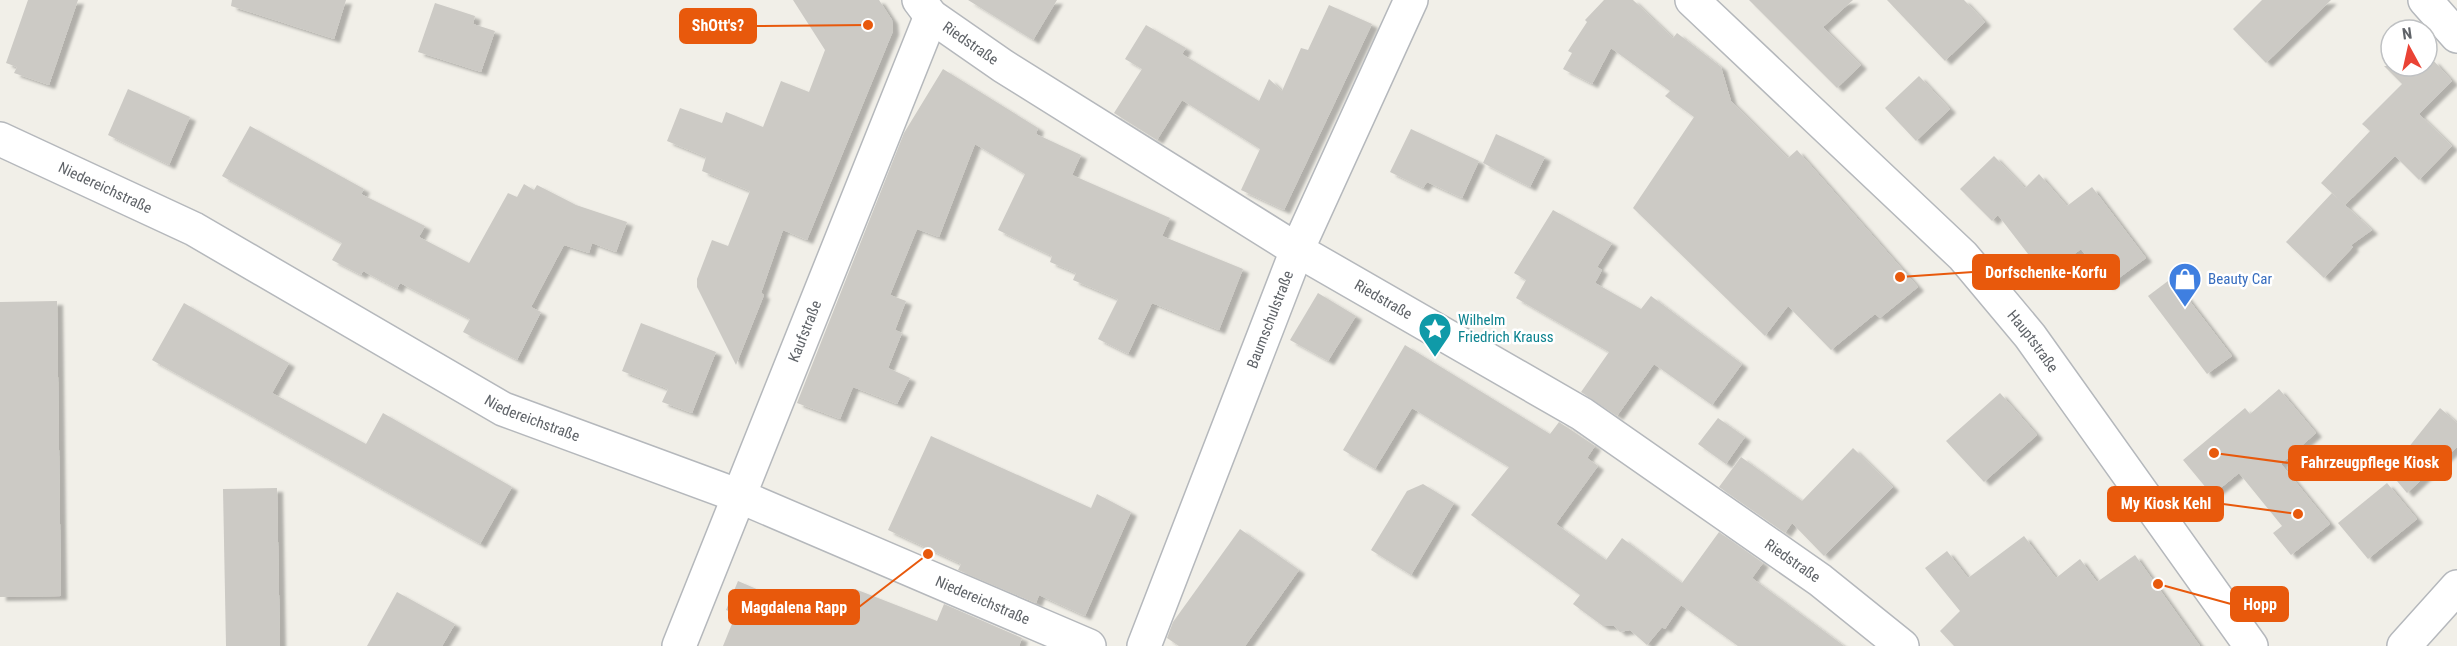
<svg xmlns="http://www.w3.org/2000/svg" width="2457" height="646" font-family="'Roboto Condensed',sans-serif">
<defs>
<filter id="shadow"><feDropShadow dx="6" dy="4" stdDeviation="1.5" flood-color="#0004"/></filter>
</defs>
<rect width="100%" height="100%" fill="#f1efe8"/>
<g fill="#cccac5" filter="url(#shadow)">
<path d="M28,0H78L49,85L14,73L17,67L6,63Z"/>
<path d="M232,0H346L334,39L231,6Z"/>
<path d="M793,0H879L892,20L893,31L807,240L783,230L761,293L764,295L736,365L697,287V279L712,240L728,246L750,191L702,171L706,157L667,141L680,108L722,123L726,112L763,127L781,81L809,92L825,50Z"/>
<path d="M968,0H1057L1033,40Z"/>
<path d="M1604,0H1633L1673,38L1677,33L1721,67L1731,101L1788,158L1797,150L1918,287L1880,318L1875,314L1831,350L1788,306L1765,336L1633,208L1694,117L1665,96L1670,91L1611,48L1592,84L1563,69L1572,53L1568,51L1587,22L1585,20Z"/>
<path d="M1749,0H1853L1823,27L1861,65L1837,88Z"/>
<path d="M1887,0H1964L1985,22L1945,61Z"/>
<path d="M2262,0H2331L2266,63L2233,29Z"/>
<path d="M435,3L475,16L473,24L495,31L481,72L418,52Z"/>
<path d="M1329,5L1372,24L1284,210L1241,190L1260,149L1182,100L1157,140L1114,113L1142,69L1125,59L1146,25L1186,48L1182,54L1259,101L1269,79L1282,91L1301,48L1308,50Z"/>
<path d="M2433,60L2452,81L2419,114L2452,146L2419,180L2395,156L2345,205L2321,183L2370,131L2362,124L2402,84L2384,66H2427Z"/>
<path d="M943,69L1038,128L1036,134L1081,155L1072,175L1170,218L1162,236L1243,269L1219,330L1152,303L1128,354L1098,339L1118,299L1073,280L1076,273L1050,262L1052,256L998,230L1025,174L975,144L939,237L917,229L890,295L906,301L895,330L902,333L888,368L910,378L897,404L853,387L840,419L797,403L904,133Z"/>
<path d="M1919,76L1950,109L1916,141L1885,108Z"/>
<path d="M128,89L190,117L169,165L108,135Z"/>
<path d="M250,126L364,189L361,194L425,226L419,237L469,263L508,193L517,197L524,184L534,190L537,185L576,205L627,222L616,252L592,243L589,253L564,245L531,307L541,312L517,360L463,332L470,319L400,283L397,289L363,271L361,275L332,260L342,243L222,176Z"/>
<path d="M1411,129L1479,161L1462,198L1427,182L1423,188L1390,172Z"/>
<path d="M1496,134L1545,157L1530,187L1483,163Z"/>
<path d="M1994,156L2025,188L2039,174L2067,206L2092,187L2146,258L2108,286L2081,249L2045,276L1998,215L1992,221L1960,189Z"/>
<path d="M2332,193L2372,230L2351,245L2353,247L2324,278L2286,242Z"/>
<path d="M1553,210L1612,243L1597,267L1602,270L1595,283L1641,309L1651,296L1742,364L1712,405L1654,364L1617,416L1581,392L1609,352L1516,298L1526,280L1514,273Z"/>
<path d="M2172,278L2232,356L2207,374L2148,296Z"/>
<path d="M1318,293L1356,316L1328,361L1290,340Z"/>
<path d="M57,301L61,596L0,597V302Z"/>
<path d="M184,303L289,363L272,393L366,444L383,413L512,487L480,544L152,360Z"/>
<path d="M641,323L716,352L692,413L662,402L668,389L622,371Z"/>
<path d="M1405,345L1550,434L1559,422L1595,446L1587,458L1598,466L1556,524L1606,560L1622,538L1682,583L1719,532L1763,563L1752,578L1844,646H1738L1681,605L1665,629L1662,627L1647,645L1630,630L1620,632L1614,626H1603L1573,604L1580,595L1471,515L1509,467L1412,408L1375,469L1343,450Z"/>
<path d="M2279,389L2316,433L2281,464L2330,524L2291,555L2273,533L2282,526L2239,473L2212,495L2183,460L2245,408L2250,414Z"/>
<path d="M2000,393L2037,435L1984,482L1946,441Z"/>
<path d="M2440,408L2457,423V447L2407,493L2387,469L2408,448Z"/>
<path d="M1718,418L1745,437L1726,464L1698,444Z"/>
<path d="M931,436L1091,508L1097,494L1131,512L1085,616L1039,595L1036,603L958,570L961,564L888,530Z"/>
<path d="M1853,448L1893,487L1824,556L1792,523L1785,533L1719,487L1741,457L1802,501Z"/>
<path d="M2387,483L2417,519L2368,559L2338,523Z"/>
<path d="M1423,484L1454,503L1411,575L1371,550L1407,491Z"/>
<path d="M277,488L280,646H226L223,489Z"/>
<path d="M1240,529L1299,570L1245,646H1179L1167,638L1173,622Z"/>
<path d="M2024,536L2056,578L2080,559L2097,582L2135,555L2200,646H1954L1940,631L1960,611L1925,568L1947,551L1968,578Z"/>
<path d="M738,581L840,625L855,589L937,621L944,604L1022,638L1019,646H723L736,614L726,610Z"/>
<path d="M397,592L455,624L442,646H367Z"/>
</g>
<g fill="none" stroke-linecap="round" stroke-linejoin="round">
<g stroke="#b5b8bc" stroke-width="36">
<g id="minor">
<path id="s1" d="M919,0L931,16L1003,66L1297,250L1582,414L1820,580L1902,646"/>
<path d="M2425,0L2457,36"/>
<path id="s2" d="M0,139L194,229L503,409L739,496L1089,646"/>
<path id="s3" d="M679,646L931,16"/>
<path id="s4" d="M1144,646L1297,250L1411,0"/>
<path d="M2404,646L2457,587"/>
</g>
</g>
<g stroke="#b5b8bc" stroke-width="36">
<g id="tertiary">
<path id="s5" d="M1692,0L1963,256L2030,336L2251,646"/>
</g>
</g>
<use href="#minor" stroke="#fff" stroke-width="33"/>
<use href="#tertiary" stroke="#fff" stroke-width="33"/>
</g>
<defs>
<g id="shop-pin" transform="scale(1.725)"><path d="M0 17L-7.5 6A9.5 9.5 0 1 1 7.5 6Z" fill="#3f7fe0" stroke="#fff"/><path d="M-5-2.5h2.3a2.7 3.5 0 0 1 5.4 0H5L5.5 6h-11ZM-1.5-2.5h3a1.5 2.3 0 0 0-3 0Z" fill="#fff"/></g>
<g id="sight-pin" transform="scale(1.725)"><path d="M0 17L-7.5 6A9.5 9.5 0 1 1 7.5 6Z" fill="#0f9aa8" stroke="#fff"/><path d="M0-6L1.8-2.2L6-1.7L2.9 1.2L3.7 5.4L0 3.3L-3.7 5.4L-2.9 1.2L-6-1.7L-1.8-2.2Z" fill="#fff"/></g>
</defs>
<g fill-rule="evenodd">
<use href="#shop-pin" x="2185" y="279"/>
<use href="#sight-pin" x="1435" y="329"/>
</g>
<g text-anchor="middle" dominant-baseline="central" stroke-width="5" stroke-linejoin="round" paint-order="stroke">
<g font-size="15" fill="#5f6368" stroke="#fff">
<text stroke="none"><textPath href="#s1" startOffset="68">Riedstraße</textPath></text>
<text stroke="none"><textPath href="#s2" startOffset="116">Niedereichstraße</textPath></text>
<text stroke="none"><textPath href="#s1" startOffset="554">Riedstraße</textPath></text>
<text stroke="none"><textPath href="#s4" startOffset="350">Baumschulstraße</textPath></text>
<text stroke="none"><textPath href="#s3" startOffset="339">Kaufstraße</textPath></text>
<text stroke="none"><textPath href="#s5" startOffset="483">Hauptstraße</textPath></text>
<text stroke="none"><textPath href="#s2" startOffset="602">Niedereichstraße</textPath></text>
<text stroke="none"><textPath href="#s1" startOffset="1040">Riedstraße</textPath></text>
<text stroke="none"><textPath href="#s2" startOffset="1088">Niedereichstraße</textPath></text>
</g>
<g font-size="15" fill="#366cbe" stroke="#fff" text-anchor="start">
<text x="2208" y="279">Beauty Car</text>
</g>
<g font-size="15" fill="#0d838f" stroke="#fff" text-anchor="start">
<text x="1458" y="320">Wilhelm<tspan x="1458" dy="17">Friedrich Krauss</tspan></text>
</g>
</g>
<path fill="none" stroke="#e8590c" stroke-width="2" d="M868 25L756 26M1900 277L1973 272M2214 453L2289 463M2298 514L2223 504M2158 584L2231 604M928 554L859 607"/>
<g fill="#e8590c" stroke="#fff" stroke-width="2">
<circle cx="868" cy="25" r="6"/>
<circle cx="1900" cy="277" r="6"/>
<circle cx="2214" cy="453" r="6"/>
<circle cx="2298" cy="514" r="6"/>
<circle cx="2158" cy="584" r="6"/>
<circle cx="928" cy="554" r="6"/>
</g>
<g fill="#e8590c" stroke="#e8590c" stroke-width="2">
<rect x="680" y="9" width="76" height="34" rx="6"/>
<rect x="1973" y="255" width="146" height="34" rx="6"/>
<rect x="2289" y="446" width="162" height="34" rx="6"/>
<rect x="2108" y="487" width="115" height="34" rx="6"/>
<rect x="2231" y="587" width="57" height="34" rx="6"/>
<rect x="729" y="590" width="130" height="34" rx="6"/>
</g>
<g font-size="16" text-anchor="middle" font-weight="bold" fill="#fff">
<text x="718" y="31">ShOtt's?</text>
<text x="2046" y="278">Dorfschenke-Korfu</text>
<text x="2370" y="468">Fahrzeugpflege Kiosk</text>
<text x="2166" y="509">My Kiosk Kehl</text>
<text x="2260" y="610">Hopp</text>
<text x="794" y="613">Magdalena Rapp</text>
</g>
<g transform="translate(2409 48) rotate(352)"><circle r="28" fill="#ffffff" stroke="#bfc1c3" stroke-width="1.5"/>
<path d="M0-4.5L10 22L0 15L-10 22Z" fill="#ea4335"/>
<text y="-9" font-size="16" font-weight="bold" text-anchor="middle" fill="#5f6368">N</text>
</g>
</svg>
